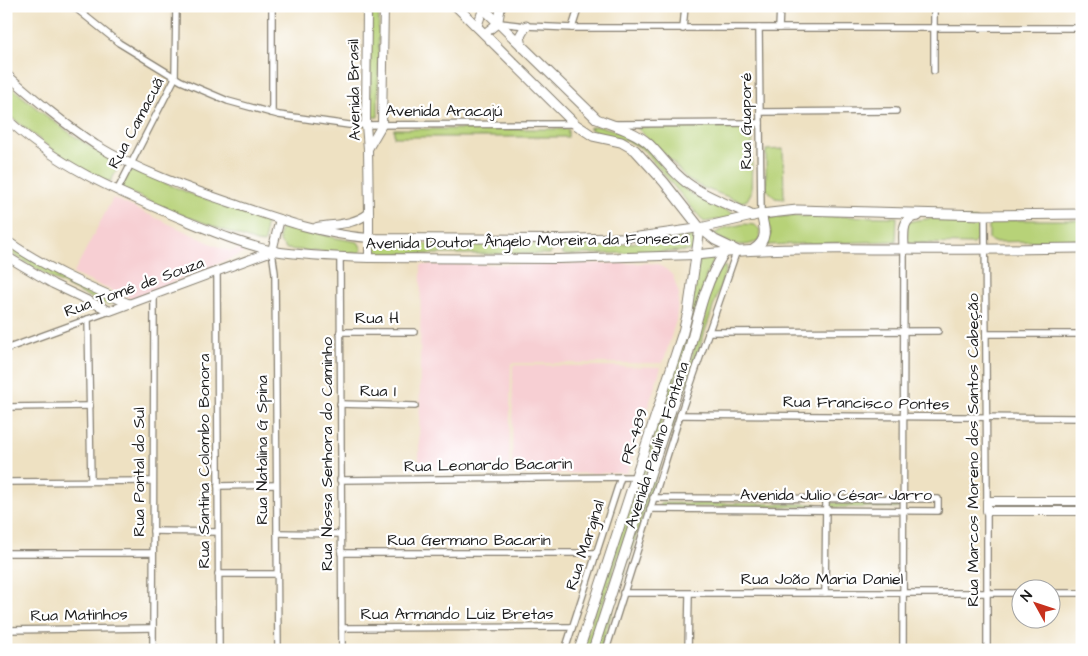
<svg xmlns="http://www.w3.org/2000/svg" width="1088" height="656" font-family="'Architects Daughter',sans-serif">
<rect width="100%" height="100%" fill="#fff"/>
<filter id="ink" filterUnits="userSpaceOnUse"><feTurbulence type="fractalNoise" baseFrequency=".02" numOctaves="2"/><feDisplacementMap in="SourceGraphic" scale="10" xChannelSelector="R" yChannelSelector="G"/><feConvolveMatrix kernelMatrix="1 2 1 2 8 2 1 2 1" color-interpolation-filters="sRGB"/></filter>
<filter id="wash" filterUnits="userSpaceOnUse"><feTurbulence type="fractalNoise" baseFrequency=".0096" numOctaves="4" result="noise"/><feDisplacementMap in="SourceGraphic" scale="20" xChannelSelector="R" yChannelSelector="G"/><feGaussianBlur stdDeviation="1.12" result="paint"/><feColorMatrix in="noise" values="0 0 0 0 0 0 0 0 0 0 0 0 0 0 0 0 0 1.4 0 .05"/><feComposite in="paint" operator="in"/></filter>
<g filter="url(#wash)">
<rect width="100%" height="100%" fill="#eee1c2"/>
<g fill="#f7cfd3">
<path d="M113,198L221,248L231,251L242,249L244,253L132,299L73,274Z"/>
<path d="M648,263L657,264L667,270L673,276L679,294L676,320L663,363H511L509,470L419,469L421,265Z"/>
<path d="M513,365L661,367L627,473L512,474Z"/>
</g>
<g fill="#b7d278" stroke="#6a774a">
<path d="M371,6H379L378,117H370Z"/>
<path d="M6,82C41,114 77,140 118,163L119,166L111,181H104L54,151L6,113Z"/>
<path d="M595,126C614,128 637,138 650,152C660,163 668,175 678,184C696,200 719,207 740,216L704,222L646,153C643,150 640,147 636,145C621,136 603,139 589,128Z"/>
<path d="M753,126L751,193L747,200L742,202L704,188L688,180L669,158L636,127Z"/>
<rect x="394" y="129" width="174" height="8"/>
<path d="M783,149L784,199L775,198L766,189V150Z"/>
<path d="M129,170H134L196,196L262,216L266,220L265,242L263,243L256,242L175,212L122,189L120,185Z"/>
<path d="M790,216L897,217L896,241L766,245C774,235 771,227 764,218Z"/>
<path d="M932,218L976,219L979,221L978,239L973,244L912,243L907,241V223C915,219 924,220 932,218Z"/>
<path d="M995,220H1082V240L993,242L989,239V227L992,222Z"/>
<path d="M744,224L755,225L760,230V239C747,250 727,244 714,234L725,228Z"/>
<path d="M289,225L331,237L358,242L362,249L360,253H333L287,249C278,244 277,236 282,227Z"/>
<path d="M693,234L695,236L693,250L690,251L565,255L562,253L563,245L565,243L624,244Z"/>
<path d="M6,243L111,300V304L108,305L99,302L51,278L6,250Z"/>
<path d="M376,244H550L552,252L550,254H376L373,252V246Z"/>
<path d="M715,257L706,276L696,317L588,650H582L685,332L700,258Z"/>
<path d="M725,266L726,269L636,536L600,650H594L706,314C709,299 710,273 725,266Z"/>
<path d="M661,503L817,504V507H660Z"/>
<path d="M828,503H899V508L828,507Z"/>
<rect x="994" y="504" width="88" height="4"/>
</g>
</g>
<g filter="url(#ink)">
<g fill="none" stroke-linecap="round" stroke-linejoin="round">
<g stroke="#857e6f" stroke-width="8">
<g id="minor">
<path d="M73,6L119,43L181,81L228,101L279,115L349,125L575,124"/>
<path d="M272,6V113"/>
<path d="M934,6V71"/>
<path d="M500,23L526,26L572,28H1082"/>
<path d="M572,28L579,6"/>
<path d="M759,28L761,214"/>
<path d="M779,28L780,6"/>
<path d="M683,29L685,6"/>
<path d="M760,112L896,111"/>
<path d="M615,124L760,123"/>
<path d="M117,191L175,78L176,6"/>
<path d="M985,215L987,501"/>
<path d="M272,251L275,273L278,650"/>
<path d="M340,257L342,650"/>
<path d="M217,271L219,650"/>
<path d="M88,319L91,481"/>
<path d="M340,332H414"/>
<path d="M708,332L938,331"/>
<path d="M986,334H1082"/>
<path d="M6,349L110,311"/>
<path d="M340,404L415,406"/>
<path d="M6,407L90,406"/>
<path d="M680,415L1082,418"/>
<path d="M340,480L636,477"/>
<path d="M6,482L153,481"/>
<path d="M218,486L276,485"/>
<path d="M650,509L938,511V499L653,498"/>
<path d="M987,511V650"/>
<path d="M153,531L218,532"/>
<path d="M277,533L341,534"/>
<path d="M6,553H153"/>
<path d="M341,553H597"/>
<path d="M218,574H277"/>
<path d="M623,593H1020"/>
<path d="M825,593L826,499"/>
<path d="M1050,593H1082"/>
<path d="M342,628L572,627"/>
<path d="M6,630L153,628"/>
<path d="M153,650L154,295"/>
<path d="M565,650L621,477"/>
<path d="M606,650L680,415L737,250"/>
<path d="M688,650L689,594"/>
<path d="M903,650L904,249"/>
</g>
</g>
<g stroke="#857e6f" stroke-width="10">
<g id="tertiary">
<path d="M367,6L366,125L368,149L369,213V258"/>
<path d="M477,27L484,6"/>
<path d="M484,34L498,23L501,6"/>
<path d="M6,74C35,99 64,124 96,145C140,172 191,189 240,206C281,220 325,235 369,238L557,239L635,237L700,228"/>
<path d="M6,118C55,165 116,191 177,217C206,229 243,245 274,251C305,256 337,257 369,258L558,259L696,255"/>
<path d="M368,149L382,125L384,6"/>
<path d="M317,227C335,224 354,225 369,213"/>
<path d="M6,240C44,267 87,286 130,304"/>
<path d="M272,251L280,219"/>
<path d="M6,256L53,284L110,311L272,251"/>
<path d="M1082,501H987V511H1082"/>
</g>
</g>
<g stroke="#857e6f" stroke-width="11">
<g id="secondary">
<path d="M456,6L575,124L593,136L621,142L635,150L664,182L700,228"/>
<path d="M481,6L597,119C614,126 635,131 649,144C662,157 672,172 687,183C707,198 731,205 753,216"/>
<path d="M522,47L520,36L526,26"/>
</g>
</g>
<g stroke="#857e6f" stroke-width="11">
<g id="primary">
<path d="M700,228L761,214L797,210L985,215L1082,214"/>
<path d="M700,228L715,240L736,250"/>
<path d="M754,249C768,240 765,229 761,214"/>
<path d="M904,249C904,237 900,217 918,216"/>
<path d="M696,255C766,247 836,249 906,249C965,250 1023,249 1082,248"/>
<path d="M579,650L683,332L688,312L700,228"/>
<path d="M593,650C623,559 653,468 682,376C695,335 700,288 725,252"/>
</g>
</g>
<use href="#minor" stroke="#fff" stroke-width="5.5"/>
<use href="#tertiary" stroke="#fff" stroke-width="8"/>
<use href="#secondary" stroke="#fff" stroke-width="9"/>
<use href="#primary" stroke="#fff" stroke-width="9"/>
</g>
</g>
<g text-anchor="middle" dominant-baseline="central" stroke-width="4.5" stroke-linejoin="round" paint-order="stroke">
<g font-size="16" fill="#1c1c1c" stroke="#fff">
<text transform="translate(354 90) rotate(-91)">Avenida Brasil</text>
<text x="444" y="111">Avenida Aracajú</text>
<text transform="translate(746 121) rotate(-90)">Rua Guaporé</text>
<text transform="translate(136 123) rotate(-62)">Rua Camacuã</text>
<text transform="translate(527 241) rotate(-1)">Avenida Doutor Ângelo Moreira da Fonseca</text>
<text transform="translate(134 287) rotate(-20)">Rua Tomé de Souza</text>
<text x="377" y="318">Rua H</text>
<text transform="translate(378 391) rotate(1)">Rua I</text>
<text transform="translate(866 403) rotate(1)">Rua Francisco Pontes</text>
<text transform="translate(634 436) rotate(-72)">PR-489</text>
<text transform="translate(657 445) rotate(-72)">Avenida Paulino Fontana</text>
<text transform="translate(262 450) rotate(-90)">Rua Natalina G Spina</text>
<text transform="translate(973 450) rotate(-90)">Rua Marcos Moreno dos Santos Cabeção</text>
<text transform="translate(327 454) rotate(-90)">Rua Nossa Senhora do Caminho</text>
<text transform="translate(204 461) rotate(-90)">Rua Santina Colombo Bonora</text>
<text transform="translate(488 465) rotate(-1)">Rua Leonardo Bacarin</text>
<text transform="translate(139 472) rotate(-90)">Rua Pontal do Sul</text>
<text x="836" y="495">Avenida Julio César Jarro</text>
<text x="469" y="540">Rua Germano Bacarin</text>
<text transform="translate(585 545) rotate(-72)">Rua Marginal</text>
<text x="822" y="579">Rua João Maria Daniel</text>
<text x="457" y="614">Rua Armando Luiz Bretas</text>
<text transform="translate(79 615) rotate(-1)">Rua Matinhos</text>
</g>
</g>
<rect width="1088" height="656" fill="none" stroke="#fff" stroke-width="25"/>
<g transform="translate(1036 604) rotate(310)"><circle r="24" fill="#ffffff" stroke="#a4a4a4"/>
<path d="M0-4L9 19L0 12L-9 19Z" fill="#c8321e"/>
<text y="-8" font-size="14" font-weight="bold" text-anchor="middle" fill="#1c1c1c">N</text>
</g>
</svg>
